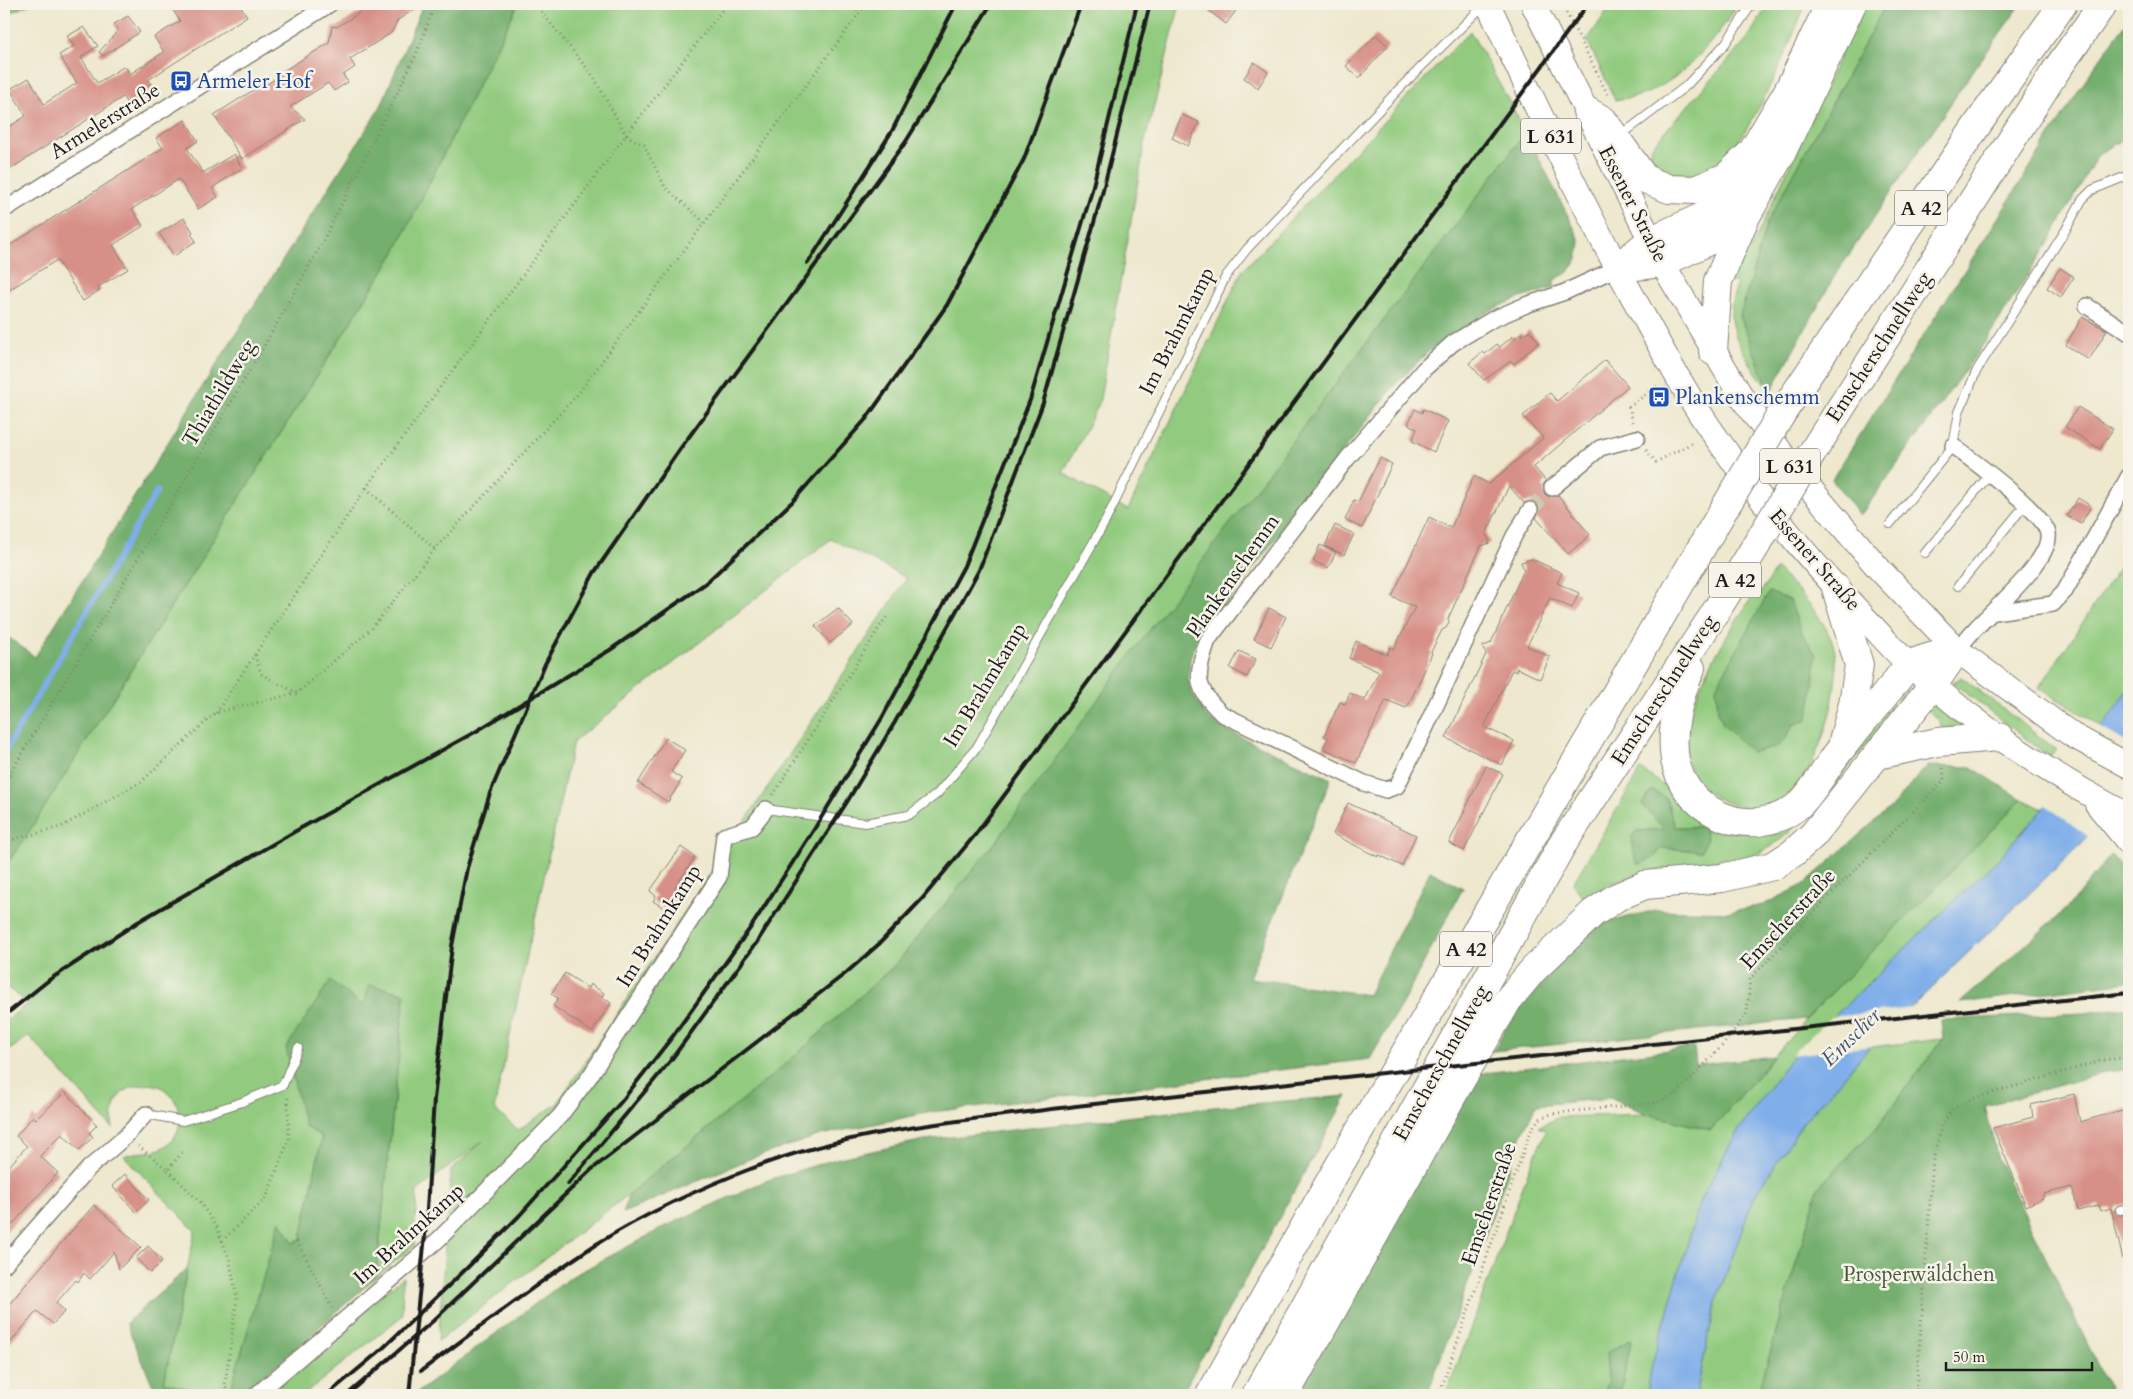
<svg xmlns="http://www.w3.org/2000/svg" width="2133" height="1399" font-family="Cardo,serif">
<rect width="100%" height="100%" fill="#f7f3e8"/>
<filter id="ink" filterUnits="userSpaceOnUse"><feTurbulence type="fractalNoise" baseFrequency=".02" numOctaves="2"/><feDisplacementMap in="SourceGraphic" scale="10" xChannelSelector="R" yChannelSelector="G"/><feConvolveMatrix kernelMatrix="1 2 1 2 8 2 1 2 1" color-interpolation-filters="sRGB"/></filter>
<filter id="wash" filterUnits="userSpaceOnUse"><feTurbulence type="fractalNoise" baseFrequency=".0096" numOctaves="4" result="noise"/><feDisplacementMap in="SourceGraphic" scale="20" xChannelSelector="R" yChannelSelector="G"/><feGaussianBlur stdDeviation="1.12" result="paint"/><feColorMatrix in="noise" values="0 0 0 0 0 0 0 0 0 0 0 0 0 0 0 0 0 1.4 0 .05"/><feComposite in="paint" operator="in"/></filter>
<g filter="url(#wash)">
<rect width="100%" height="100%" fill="#eee8ce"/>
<g fill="#92cb7f" stroke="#57744e" fill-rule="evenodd">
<path d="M518,4H1180L1145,141L1099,404L1063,473L1128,510L1242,271L1470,31L1526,132L996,842L896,964L787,1063L629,1194L438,1341L451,1170L483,1141L417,1191L414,1246L376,1277L405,993L365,1007L299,1097L305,1126L322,1137L301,1239L293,1243L280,1221L229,1395H216L164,1383L195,1231L124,1156C137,1150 151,1155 164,1147C188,1132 183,1100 161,1087C155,1084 148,1084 142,1085C117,1087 110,1107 113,1129L29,1036L4,1054V1022L28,1003L4,985V868L25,838L395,252ZM831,539L907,578L557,1104L518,1130L494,1109L573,742Z"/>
<path d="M1612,4H1738C1715,40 1686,77 1645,94C1636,98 1624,98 1615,100L1587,40Z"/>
<path d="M1768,4H1806C1787,47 1742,169 1693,180C1678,183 1657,165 1648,155L1652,146L1748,38Z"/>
<path d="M1864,4H1886L1767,223L1740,316L1770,393C1757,373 1738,349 1732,325C1729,312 1733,297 1737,284L1729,280L1750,251Z"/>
<path d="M2129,553V689L2103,727L2039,688Z"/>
<path d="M1776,569C1798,590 1822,614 1833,644C1846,681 1817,783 1780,800C1759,810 1736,809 1715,797C1642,755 1725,639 1754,594L1757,598ZM1790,600L1800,630L1816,655L1807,719L1793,725Z"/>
<path d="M1961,677L2057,750L2050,757L1953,683Z"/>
<path d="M1889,699L1898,707C1880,728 1863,750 1845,771C1815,807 1784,849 1736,862C1722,866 1706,865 1691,866C1654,869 1615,877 1584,899L1573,883L1641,769L1688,804L1759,829ZM1666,798L1675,827H1703L1701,851L1663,848L1651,859L1635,858L1636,852L1665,829Z"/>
<path d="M1931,700L1962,726L1963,728L1941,727L1940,721L1924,707Z"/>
<path d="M2022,799L2043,809L1999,858L1791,1058L1739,1129L1701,1198L1652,1364L1647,1395H1446L1529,1170L1546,1131L1538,1127L1559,1117L1647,1114L1711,1130L1806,1019Z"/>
<path d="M1943,1039L1877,1127L1818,1188L1758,1395H1696L1716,1302L1754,1197L1802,1124L1870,1047Z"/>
<path d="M403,1277L402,1316L303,1395H267Z"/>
</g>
<g fill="#75af6e" stroke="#486645">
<path d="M4,4H30L4,16Z"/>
<path d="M423,4H518L395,252L25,838L4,868V634L35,657L216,365L381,106Z"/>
<path d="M1886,4H2021L1968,78L1834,277L1770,393L1740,316L1767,223Z"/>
<path d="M2129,19V136L2098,154L2046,247L1983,345L1860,516L1832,479L2094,67Z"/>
<path d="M1526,132L1580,240C1579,262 1574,271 1554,280V288L1517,299L1489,311L1429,351L1394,386L1294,514L1194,647L1190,659L1188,680L1191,691L1207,718L1228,731L1331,779L1249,978L1368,995L1430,871L1463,888L1404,1000L1370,1059L932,1112L821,1135L752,1158L623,1213L629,1194L787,1063L896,964L996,842L1114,677Z"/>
<path d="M1769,592L1790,600L1800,630L1816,655L1812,698L1807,719L1793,725C1781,750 1776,748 1751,752L1723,724L1718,711L1716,687Z"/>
<path d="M1927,766L1971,767L2022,799L1806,1019L1493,1051L1528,988L1596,925L1656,910L1727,912L1763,905L1803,885L1894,804Z"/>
<path d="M1652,790L1666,798L1675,827H1704L1707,839L1701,851L1663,848L1651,859L1638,865C1634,857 1633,846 1632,837L1636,831L1664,829L1642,804Z"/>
<path d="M2111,855L2129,874V982L1960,1003L2068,907Z"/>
<path d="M330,981L364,1006L369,985L405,993L376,1277L245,1393L242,1395H229L280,1220L293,1243L301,1239L322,1137L305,1126L286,1048Z"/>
<path d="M2129,1007V1069L2107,1072L1985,1106L1998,1159L2112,1395H1758L1818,1188L1877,1127L1943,1039L1941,1020L2084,1013Z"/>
<path d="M1694,1047L1696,1065L1774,1056L1711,1130L1647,1114L1612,1098L1536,1105L1522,1134L1427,1395H1295L1477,1074Z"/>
<path d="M1347,1096L1181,1395H414L571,1277L666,1226L765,1181L839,1158L925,1140L1214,1107Z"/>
<path d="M187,1269L164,1383L216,1395H157L126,1323Z"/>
<path d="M1632,1339L1620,1395H1602L1608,1381L1606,1353Z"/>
</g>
<path fill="#7faee9" stroke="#4e6582" d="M2129,689V778L2082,843L1870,1047L1802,1124L1754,1197L1716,1302L1696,1395H1647L1652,1364L1701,1198L1739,1129L1791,1058L1999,858L2043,809Z"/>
<g fill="#eee8ce">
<path d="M2100,727L2129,744V782L2089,837L2044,804Z"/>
<path d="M1913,1008L1874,1046L1791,1055L1831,1017Z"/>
</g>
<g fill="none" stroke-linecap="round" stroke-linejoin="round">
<path stroke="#7faee9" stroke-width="5.5" d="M4,753L157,491"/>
</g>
<g id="blocks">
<g fill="#d79087">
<path d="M169,4H239L247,16L148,80L155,90L139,101L129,107L123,97L4,173V130L26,116L10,89L29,78L44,104L77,83L59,55L74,46L67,36L84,27L98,46L81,57L97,83L125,66L130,74L164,52L154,37L180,21Z"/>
<path d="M373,4H422L398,20L391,33L350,59L355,67L343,75L348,82L334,91L328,83L290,107L305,119L242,159L214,115L255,89L256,91L281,75L280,73L329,43L332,26L337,27Z"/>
<path d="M1200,4H1241L1226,24Z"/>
<path d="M128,16L140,32L103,56L99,52L118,31L114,24Z"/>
<path d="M1376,35L1388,46L1359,78L1346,66Z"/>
<path d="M1254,62L1268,72L1258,88L1244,78Z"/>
<path d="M1182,115L1199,122L1188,146L1172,138Z"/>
<path d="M185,120L198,141L187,148L203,173L234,154L242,168L212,188L218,197L198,209L179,179L132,209L143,226L113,245L128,269L98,287L100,290L83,301L57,260L4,293V249L163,148L156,138Z"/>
<path d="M184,218L193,232L191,234L196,241L174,256L159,233Z"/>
<path d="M2060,268L2074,277L2061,297L2047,288Z"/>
<path d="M2082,317L2107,330L2089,360L2066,345Z"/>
<path d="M1529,330L1539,342L1514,364L1511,361L1484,380L1469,363L1483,352L1485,354L1497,344L1500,347L1513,336L1515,338L1521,333L1523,336Z"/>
<path d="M1605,360L1628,386L1534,467L1546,481L1543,485L1545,494L1549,497L1558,495L1590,535L1568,554L1536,518L1539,511L1538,505L1531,501L1524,503L1509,486L1486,534L1490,543L1481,546L1448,619L1449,623L1446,628L1442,630L1431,652L1432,653L1430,658L1409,704L1406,708L1386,700L1356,763L1323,748L1328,738L1324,736L1340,702L1345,704L1350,693L1365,700L1379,672L1349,658L1356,641L1387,655L1390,647L1394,649L1415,607L1392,597L1429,517L1451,528L1474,476L1489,484L1543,438L1523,416L1550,393L1557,401Z"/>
<path d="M2078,407L2113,429L2100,449L2065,427Z"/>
<path d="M1415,409L1422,413L1423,409L1448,421L1434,452L1412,441L1417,429L1408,424Z"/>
<path d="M1380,458L1392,464L1362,528L1345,520L1354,500L1358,502Z"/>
<path d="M2078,498L2091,506L2081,524L2067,516Z"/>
<path d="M1335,525L1354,534L1344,555L1325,546Z"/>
<path d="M1320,545L1336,552L1328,568L1313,561Z"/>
<path d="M1532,559L1562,573L1557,583L1579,593L1572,608L1550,598L1527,646L1550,657L1540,679L1517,668L1516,672L1512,670L1484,727L1514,741L1502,765L1446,738L1486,654L1482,647L1491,643L1524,570L1521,562Z"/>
<path d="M838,608L853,625L830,643L815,626Z"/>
<path d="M1269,608L1286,617L1271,647L1254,639Z"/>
<path d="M1239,651L1256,659L1247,677L1230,668Z"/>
<path d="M666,738L685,750L671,772L682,779L668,802L638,783Z"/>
<path d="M1486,766L1503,774L1464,851L1449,843Z"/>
<path d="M1348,803L1416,835L1402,866L1379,855L1378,857L1333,834Z"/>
<path d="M681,847L695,857L675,887L683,893L670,912L653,901L656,896L650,891Z"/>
<path d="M565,973L588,988L590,984L604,993L602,997L611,1003L592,1032L553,1006L558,998L551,994Z"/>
<path d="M65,1092L97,1125L89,1133L93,1137L79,1150L62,1134L40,1156L58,1173L4,1234V1172L27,1146L16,1136L33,1116L36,1119Z"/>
<path d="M2074,1094L2080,1122L2129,1108V1203L2117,1206L2114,1211L2119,1215L2129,1214V1259L2123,1260L2111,1208L2101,1211L2099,1205L2078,1211L2072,1187L2043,1194V1198L2026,1206L1993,1128L2033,1117L2031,1105Z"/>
<path d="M125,1174L149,1200L136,1212L112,1186Z"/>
<path d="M94,1205L141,1247L119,1269L114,1252L90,1279L84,1273L78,1282L76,1280L56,1303L65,1311L53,1324L37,1311L4,1350V1310Z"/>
<path d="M148,1246L162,1261L150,1273L136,1258Z"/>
</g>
</g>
</g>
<g filter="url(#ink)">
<use href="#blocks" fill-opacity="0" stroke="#858275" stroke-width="1"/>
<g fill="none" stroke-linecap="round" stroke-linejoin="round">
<path stroke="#cec9b3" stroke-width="15" stroke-dasharray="15 8" stroke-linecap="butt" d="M1530,510L1552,488"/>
<g stroke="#858275" stroke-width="10">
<g id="service">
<path d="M1620,136L1686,86L1725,44L1752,4"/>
<path d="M1890,524L1953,446L1959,412L1977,370L2065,231L2082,200L2092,190L2129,175"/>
<path d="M1925,553L1990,474"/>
<path d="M1958,586L2025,505"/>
<path d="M766,809L865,823L909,815L937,794L977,747L1106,520L1226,276L1247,249L1400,88L1484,5"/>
<path d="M146,1114L183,1121L242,1102L283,1085L298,1048"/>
<path d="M2120,1210L2129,1208"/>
</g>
</g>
<g stroke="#858275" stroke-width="18">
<g id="minor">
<path d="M4,210L330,4"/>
<path d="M2087,306L2129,333"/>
<path d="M1953,446C1972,460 2045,513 2048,534C2052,559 1993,610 1977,627C1970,634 1964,642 1957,650"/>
<path d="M1552,488L1600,448L1637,438"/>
<path d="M1530,510L1514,536L1426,727L1397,786L1386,790L1364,783L1222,714C1193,687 1196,675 1208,640L1347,459L1424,369L1453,343L1493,319L1526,305L1565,292L1617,268"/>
<path d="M1994,612L2053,604L2065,591L2129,476"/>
<path d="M4,1265L89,1168L125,1137L146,1114"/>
<path d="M256,1395L439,1239L560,1116L590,1076L719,877L724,836L752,827L766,809"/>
</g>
</g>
<g stroke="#858275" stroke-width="26">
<g id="primary">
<path d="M1488,4C1537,109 1587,215 1644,317C1667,359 1690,401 1718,440C1761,502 1811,562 1863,616C1879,633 1894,651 1911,666C1976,726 2051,775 2129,816"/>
<path d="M1533,4L1662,263L1741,396L1790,465L1880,570L1957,650L2072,735L2129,766"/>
<path d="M2097,804L2129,843"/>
</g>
</g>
<g stroke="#858275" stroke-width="30">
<g id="motorway">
<path d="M1587,111L1603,120L1645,179L1669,189L1695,190L1726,177L1752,152L1789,89L1830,4"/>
<path d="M1617,268L1662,263L1723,234L1748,213L1781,154L1852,4"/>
<path d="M1617,268L1650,241L1704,216L1721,203L1754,171"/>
<path d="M1713,351L1718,281L1746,216"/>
<path d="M1782,413L1980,121L2063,4"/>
<path d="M1812,453L2055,72L2103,4"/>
<path d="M1836,588L1859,665L1853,704L1843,741"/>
<path d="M1691,668C1679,696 1670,729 1675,760C1680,785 1695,803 1717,814C1744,828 1780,824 1802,802C1816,787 1827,766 1840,750C1855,730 1872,711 1888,691C1895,684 1902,671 1910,665C1921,658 1944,654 1957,650"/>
<path d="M1877,755L1938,742L1999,737"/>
<path d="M1210,1395L1329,1183L1727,504"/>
<path d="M1256,1395L1562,845L1713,616L1757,544"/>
<path d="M1285,1395L1461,1080L1508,1000L1533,970L1593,913L1617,897L1645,885L1722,878L1773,866L1793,853L1813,835L1933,685L1957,650"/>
</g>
</g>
<g stroke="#858275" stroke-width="3" stroke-dasharray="1 4" stroke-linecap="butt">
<path d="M535,4L593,76L626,135L644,145L665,187L704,222"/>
<path d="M848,4L860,12"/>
<path d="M1562,4L1609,97"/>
<path d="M1633,422L1629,407L1657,386"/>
<path d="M1646,450L1656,462L1692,443"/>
<path d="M366,488L435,549"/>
<path d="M255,655L261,674L297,693"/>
<path d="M216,713L366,488L626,135L727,4"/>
<path d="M4,784L263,348L324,239L416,55L435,4"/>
<path d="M773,795L888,614"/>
<path d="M4,842L61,827L141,782L215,713L297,693L372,628L435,549L578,394L866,4"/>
<path d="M138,1146L168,1170L183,1151"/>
<path d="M168,1170L200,1202L217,1228L229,1258L237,1298L225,1384L228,1395"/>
<path d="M222,1241L266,1198L289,1139L288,1097"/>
<path d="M297,1241L332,1308"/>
<path d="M1439,1395L1529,1135C1537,1119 1540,1116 1558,1113L1652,1103L1666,1099L1677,1093L1723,1045L1747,1013L1750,979L1826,899L1944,780L1943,764"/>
<path d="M1916,1395L1933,1160L1943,1122L1953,1109L1968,1100L2104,1060L2129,1057"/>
</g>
<use href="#service" stroke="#fff" stroke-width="8"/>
<use href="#minor" stroke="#fff" stroke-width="15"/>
<use href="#primary" stroke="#fff" stroke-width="24"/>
<use href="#motorway" stroke="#fff" stroke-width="28"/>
<g stroke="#1c1c1c" stroke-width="4">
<path d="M808,263L892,131L956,4"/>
<path d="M4,1016L49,980L141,920L301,828L475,732L610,650L706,583L792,502L866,419L947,305L1024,159L1081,4"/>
<path d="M568,1184L671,1060L757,942L847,802L895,722L979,570L1043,403L1101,198L1150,4"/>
<path d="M421,1371C479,1328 535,1284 595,1245C646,1213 702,1187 758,1166C858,1128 971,1120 1076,1106L2129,993"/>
<path d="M327,1395L381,1350L466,1269L519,1216L621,1102L673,1036L751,927L813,831L882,718L964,566L1030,400L1091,194L1137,4"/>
<path d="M347,1395L433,1321L591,1170L846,973L879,944L922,899L975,835L1588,4"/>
<path d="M409,1395L426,1225L434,1099L452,946L467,868L490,793L545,664L594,573L680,449L905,143L991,4"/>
</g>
<g stroke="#858275" stroke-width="30" stroke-linecap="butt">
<g id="motorway-bridge">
<path d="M1727,504L1782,413"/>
<path d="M1757,544L1812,453"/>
</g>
</g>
<use href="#motorway-bridge" stroke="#fff" stroke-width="28"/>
</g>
</g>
<defs>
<g id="bus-square" transform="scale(1.125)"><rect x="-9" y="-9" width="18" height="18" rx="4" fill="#1a4fb4" stroke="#f7f3e8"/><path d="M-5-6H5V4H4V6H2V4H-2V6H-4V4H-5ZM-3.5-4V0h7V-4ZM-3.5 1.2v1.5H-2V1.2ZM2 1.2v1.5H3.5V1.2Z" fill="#fff"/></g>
</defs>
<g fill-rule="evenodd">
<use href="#bus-square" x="181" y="81"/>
<use href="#bus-square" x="1659" y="397"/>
</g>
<g text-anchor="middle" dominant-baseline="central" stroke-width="5" stroke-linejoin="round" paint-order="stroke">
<g fill="#f7f3e8" stroke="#5e5c59" stroke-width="1">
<rect x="1521" y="118.5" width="60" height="35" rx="4"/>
<rect x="1895" y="190.5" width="52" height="35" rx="4"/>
<rect x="1760" y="448.5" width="60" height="35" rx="4"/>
<rect x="1709" y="562.5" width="52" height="35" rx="4"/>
<rect x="1440" y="931.5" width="52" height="35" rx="4"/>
</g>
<g font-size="20" font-weight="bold" fill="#1c1c1c">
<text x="1551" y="136">L 631</text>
<text x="1921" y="208">A 42</text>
<text x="1790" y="466">L 631</text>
<text x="1735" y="580">A 42</text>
<text x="1466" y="949">A 42</text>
</g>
<g font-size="21" fill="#164399" stroke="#f7f3e8" text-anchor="start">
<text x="197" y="81">Armeler Hof</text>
<text x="1675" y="397">Plankenschemm</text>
</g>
<g font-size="21" fill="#1c1c1c" stroke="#f7f3e8">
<text transform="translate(105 121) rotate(-32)">Armelerstraße</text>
<text transform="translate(1633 204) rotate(63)">Essener Straße</text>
<text transform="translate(1177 331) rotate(-63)">Im Brahmkamp</text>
<text transform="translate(1879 347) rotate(-57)">Emscherschnellweg</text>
<text transform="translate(219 393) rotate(-59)">Thiathildweg</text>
<text transform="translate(1815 560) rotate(49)">Essener Straße</text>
<text transform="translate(1233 576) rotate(-55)">Plankenschemm</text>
<text transform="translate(985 685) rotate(-59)">Im Brahmkamp</text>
<text transform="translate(1664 690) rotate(-57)">Emscherschnellweg</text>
<text transform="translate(1788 919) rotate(-47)">Emscherstraße</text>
<text transform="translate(659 926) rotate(-58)">Im Brahmkamp</text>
<text transform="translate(1441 1063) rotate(-61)">Emscherschnellweg</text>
<text transform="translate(1489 1204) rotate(-71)">Emscherstraße</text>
<text transform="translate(409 1234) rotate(-42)">Im Brahmkamp</text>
</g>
<g font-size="21" fill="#45593f" stroke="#f7f3e8">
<text x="1919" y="1274">Prosperwäldchen</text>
</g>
<g font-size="22" font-style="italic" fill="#44566e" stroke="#f7f3e8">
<text transform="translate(1851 1037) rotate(-44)">Emscher</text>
</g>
</g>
<rect width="2133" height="1399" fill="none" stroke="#f7f3e8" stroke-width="20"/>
<path d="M1946 1362v8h146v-8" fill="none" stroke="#1c1c1c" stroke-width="2.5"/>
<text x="1953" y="1362" font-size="15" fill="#1c1c1c" stroke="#f7f3e8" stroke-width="4" paint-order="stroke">50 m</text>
</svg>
